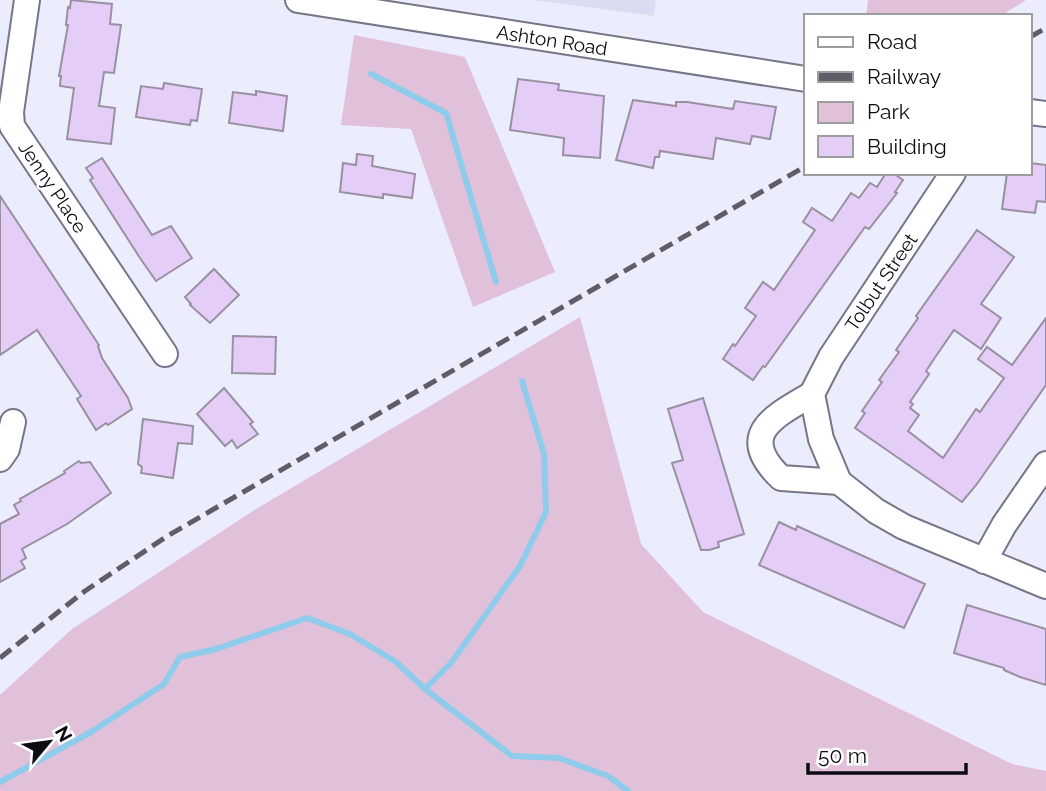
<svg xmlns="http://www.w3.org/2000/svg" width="1046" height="791" font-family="Raleway,sans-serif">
<rect width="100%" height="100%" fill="#ebecfc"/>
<path fill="#dbdcf2" d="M534,0H656L654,16Z"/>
<g fill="#e1c1d9">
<path d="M868,0H1026L1001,16H866Z"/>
<path d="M354,35L465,57L555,272L473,307L411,129L341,125Z"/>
<path d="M580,317L641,544L703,612L1012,764L1046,771V791H0V695L72,629L256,509Z"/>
</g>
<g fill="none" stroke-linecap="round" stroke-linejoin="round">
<g stroke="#8fcbeb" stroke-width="6">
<path d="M371,74L446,113L496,282"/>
<path d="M425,689L451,663L520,566L546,512L544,454L522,381"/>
<path d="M0,782L91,732L164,684L180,657L216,649L307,618L350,634L396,662L425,689L512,756L559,758L608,776L628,791"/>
</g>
</g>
<g fill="#e4cef8" stroke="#9990a1" stroke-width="2">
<path d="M71,0L112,4L110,24L121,25L114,73L104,72L99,106L115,108L111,144L67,139L74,88L60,86L61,76H59L68,25H66L68,7L70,8Z"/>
<path d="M518,79L559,84L558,90L604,96L600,158L563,155L564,138L510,130Z"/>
<path d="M164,83L202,89L197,121L191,120L190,125L136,117L141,86L163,89Z"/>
<path d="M256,91L287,96L283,131L229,123L233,92L256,95Z"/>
<path d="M633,100L676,106V102H687L733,109L735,101L776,107L770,139L752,136L750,144L716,138L713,159L660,151L659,157H655L653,168L616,160Z"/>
<path d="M357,154L373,156L372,166L415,174L412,198L383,194V198L340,192L343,163L356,165Z"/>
<path d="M102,158L152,235L171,226L192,258L156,281L140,258L90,180L93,178L86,168Z"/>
<path d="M1030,163L1046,165V202L1037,201L1035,213L1002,209L1007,173H1030Z"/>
<path d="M886,173H893L903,180L895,192L897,193L869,229L865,227L765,367L763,366L753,380L723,359L733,344L735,346L756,316L745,308L763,282L774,290L815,230L803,222L812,208L832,221L851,193L859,198L870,183L877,187Z"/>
<path d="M0,196L99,345L98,346L102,358L128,398L132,409L108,425L106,423L96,430L77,399L81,396L37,330L0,355Z"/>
<path d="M977,230L1014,257L981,304L1001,318L981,349L954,330L936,356L926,371L929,374L910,402L913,404L910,408L919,415L908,431L943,458L976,409L980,412L1004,378L978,359L987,347L1012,365L1046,318V385L977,484L962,502L855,428L865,413L862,411L882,382L879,380L899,352L896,350L918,318L916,316Z"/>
<path d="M214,269L239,295L210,323L190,305L191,304L185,297Z"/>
<path d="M233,336L276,337L275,374L232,373Z"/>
<path d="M224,388L253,422L250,424L258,434L237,448L232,440L225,446L197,414Z"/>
<path d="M703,398L744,534L718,542L719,547L709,550H701L672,463L683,460L668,409Z"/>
<path d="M143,419L193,426L192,444L178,443L173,478L141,473L142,467L138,464Z"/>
<path d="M79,461L81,463L90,462L111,493L67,524L22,549L26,558L21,561L25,568L0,582V524L19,514L14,505L21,501L20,499L65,473L64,471Z"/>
<path d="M779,522L796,530L797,526L925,584L904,628L759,565Z"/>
<path d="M967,605L1046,629V685L1020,677L1004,670V668L954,653Z"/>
</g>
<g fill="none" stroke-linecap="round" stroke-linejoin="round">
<g stroke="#757688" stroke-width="28">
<g id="minor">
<path d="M27,0L11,112L12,126L165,354"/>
<path d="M298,0L806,79"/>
<path d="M1030,112L1046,114"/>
<path d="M953,173L831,357L812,394L821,439L839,482L876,511L904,527L1046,586"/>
<path d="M812,394C775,416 735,434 781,478L839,482"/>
<path d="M0,459L7,449L13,422"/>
<path d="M984,561L1004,525L1046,464"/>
</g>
</g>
<use href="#minor" stroke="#fff" stroke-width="24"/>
<g stroke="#5d5e67" stroke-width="5" stroke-dasharray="14 7" stroke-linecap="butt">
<path d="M1030,37L1046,28"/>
<path d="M0,658L85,591L169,535L806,166"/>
</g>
</g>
<g text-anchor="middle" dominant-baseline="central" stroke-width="5" stroke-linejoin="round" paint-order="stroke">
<g font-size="19" fill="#0b0b11" stroke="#fff">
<text transform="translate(552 40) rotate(9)">Ashton Road</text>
<text transform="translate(53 187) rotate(56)">Jenny Place</text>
<text transform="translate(881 282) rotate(-56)">Tolbut Street</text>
</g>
</g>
<rect x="804" y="14" width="228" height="161" fill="#ffffff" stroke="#9d9da0" stroke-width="2"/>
<rect x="818" y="37" width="35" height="10" fill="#ffffff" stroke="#9d9da0" stroke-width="2"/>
<text x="867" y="49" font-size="21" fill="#0b0b11">Road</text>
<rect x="818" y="72" width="35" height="10" fill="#5d5e67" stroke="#9d9da0" stroke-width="2"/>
<text x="867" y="84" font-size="21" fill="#0b0b11">Railway</text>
<rect x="818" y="102" width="35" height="21" fill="#e1c1d9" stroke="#9d9da0" stroke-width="2"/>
<text x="867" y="119" font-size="21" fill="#0b0b11">Park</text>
<rect x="818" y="136" width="35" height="21" fill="#e4cef8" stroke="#9d9da0" stroke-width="2"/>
<text x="867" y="154" font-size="21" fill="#0b0b11">Building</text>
<g transform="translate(49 742) rotate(61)" stroke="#ffffff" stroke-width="5" paint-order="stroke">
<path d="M0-5L12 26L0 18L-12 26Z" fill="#0b0b11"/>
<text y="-10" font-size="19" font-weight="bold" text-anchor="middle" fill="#0b0b11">N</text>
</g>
<path d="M808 763v10h158v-10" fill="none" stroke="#0b0b11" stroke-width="3.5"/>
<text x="818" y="763" font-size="21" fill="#0b0b11" stroke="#ffffff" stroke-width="5" paint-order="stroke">50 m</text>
</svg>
